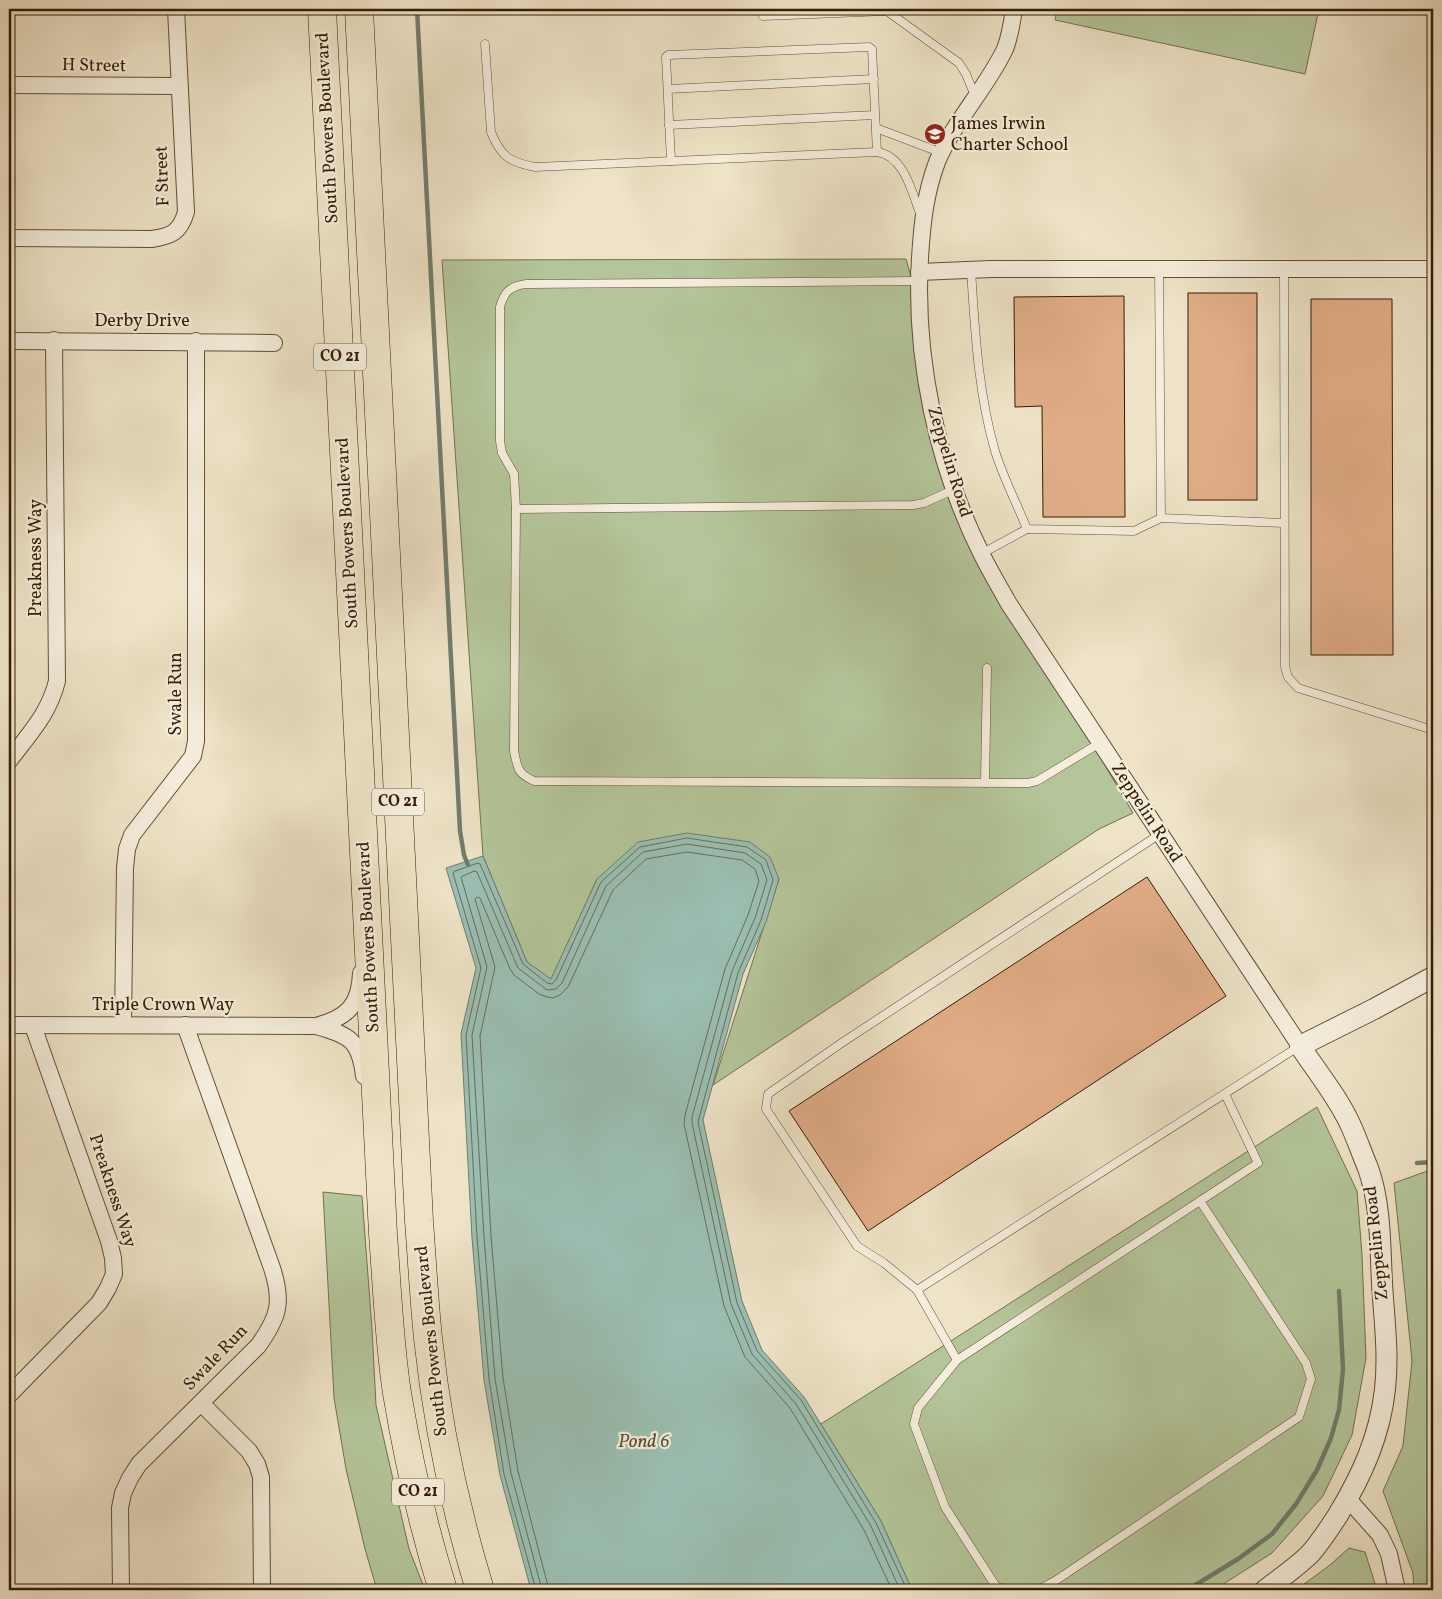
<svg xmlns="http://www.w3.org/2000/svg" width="1442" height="1599" font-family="Vollkorn,serif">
<rect width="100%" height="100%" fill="#eee3c7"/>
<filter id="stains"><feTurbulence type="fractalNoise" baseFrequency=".004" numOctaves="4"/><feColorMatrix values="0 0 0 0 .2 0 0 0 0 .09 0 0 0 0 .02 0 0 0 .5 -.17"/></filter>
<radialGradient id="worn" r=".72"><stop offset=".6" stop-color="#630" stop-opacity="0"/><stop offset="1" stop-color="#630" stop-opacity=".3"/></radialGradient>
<g fill="#b3c599" stroke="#74704e">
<path d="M1057,9H1319L1305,74L1055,20Z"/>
<path d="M906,259L920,309L929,391L981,554L1133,813L1099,829L713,1085L779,879H597L551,980L527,962L483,856L442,260Z"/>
<path d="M1317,1107L1357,1191L1362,1255L1366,1358L1352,1435L1323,1496L1272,1553L1214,1590H912L881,1521L821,1424Z"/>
<path d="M1433,1169V1590H1414L1413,1573L1383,1491L1403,1446L1412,1361L1394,1183Z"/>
<path d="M323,1192L362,1196L372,1329L376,1405L409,1549L425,1590H377L365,1549L346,1469L334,1398Z"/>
<path d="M1349,1548L1365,1552L1377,1590H1296L1330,1565Z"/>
</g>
<path fill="#9abeb1" stroke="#727d6c" d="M687,833L750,842L770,857L779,879L766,922L743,974L703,1120L742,1301L762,1350L804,1397L881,1521L912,1590H531L500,1475L484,1380L472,1238L461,1034L476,968L446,868L483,856L527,962L551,979L597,879L638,842Z"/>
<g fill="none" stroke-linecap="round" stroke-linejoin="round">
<g stroke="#686d5a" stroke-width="1">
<path d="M536,1590L504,1474L489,1379L477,1237L466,1035L481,968L453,873L455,871L478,863L480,864L523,964L547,983L552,984L556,980L601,882L640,847L687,838L747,847L766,860L773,880L761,920L738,973L698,1122L737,1303L757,1351L801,1400L876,1523L907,1590"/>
<path d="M542,1590L511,1473L495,1379L484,1237L472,1035L487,967L461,877L474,871L477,872L518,968L547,990L556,989L562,983L606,886L643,852L687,844L745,853L761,864L767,880L755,918L732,971L692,1117V1123L731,1304L752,1354L796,1404L871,1526L900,1590"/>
<path d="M549,1590L518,1471L503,1378L491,1236L480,1036L495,967L475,899L477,897L480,898L510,969L514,975L539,994L547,997L553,998L560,995L568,987L613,890L646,859L687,852L742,860L755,869L759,881L748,915L725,969L685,1115L684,1124L724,1306L745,1357L790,1408L864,1530L892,1590"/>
</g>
<g stroke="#727d6c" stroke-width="4.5">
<path d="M417,9L460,831L464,855L468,865"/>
<path d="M1417,1163L1433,1162"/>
<path d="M1187,1590L1238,1559L1272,1534L1296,1504L1317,1470L1331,1438L1339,1410L1343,1369L1339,1291"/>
</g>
</g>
<g fill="#e1ad87" stroke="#361c04">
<rect x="1188" y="293" width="69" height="207"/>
<path d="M1124,296L1125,517H1043L1042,406L1015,407L1014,297Z"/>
<path d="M1311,299H1392L1393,655H1311Z"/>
<path d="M1147,877L1226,996L868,1231L789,1111Z"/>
</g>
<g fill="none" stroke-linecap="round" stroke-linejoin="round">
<g stroke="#644e35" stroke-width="9">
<g id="service">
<path d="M763,16L887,11L959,63L966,74L975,96"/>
<path d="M485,44L491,132C501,157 510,162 535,167L877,152C905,156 912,193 921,216"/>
<path d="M668,89L874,79"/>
<path d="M669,125L875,115"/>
<path d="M876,128L942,153"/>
<path d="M671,161L666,57L668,55L869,47L872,49L877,152"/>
<path d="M1159,269L1161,518L1284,523"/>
<path d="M1284,269L1285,667L1288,677L1298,688L1433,730"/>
<path d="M971,270C975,331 978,392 995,451C1003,477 1017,504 1027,529L1134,531L1161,518"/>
<path d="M919,281L526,284C510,286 504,292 500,307V441L502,453L514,474L516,509L514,751C518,769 517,773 534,781L1028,783L1037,781L1100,743"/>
<path d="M516,509L913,505L924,503L955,489"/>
<path d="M981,554L1027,529"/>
<path d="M985,783L987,668"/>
<path d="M1160,834L843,1042L768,1094L766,1109L857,1246L884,1263L917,1290L1298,1047"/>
<path d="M917,1290L957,1360L918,1408L914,1424L945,1507L995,1585L1002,1590"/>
<path d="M957,1360L1258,1163L1225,1094"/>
<path d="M1038,1590L1055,1581L1299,1417L1311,1379L1306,1363L1200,1201"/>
</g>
</g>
<g stroke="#644e35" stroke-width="18">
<g id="minor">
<path d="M1014,9C1012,22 1010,37 1005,49C986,89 954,121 937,162C925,194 922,225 920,258C914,359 937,465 982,555C990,571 1000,588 1009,604L1300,1046"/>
<path d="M9,85L179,86"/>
<path d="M9,238L152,239C172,236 180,232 186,212L176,9"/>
<path d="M919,272L991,269H1433"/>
<path d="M9,341L274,343"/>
<path d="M9,761C29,734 49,714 57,681L54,340"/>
<path d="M9,1025L316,1026C350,1035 360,1041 364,1076"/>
<path d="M123,1025L125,868L127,849L132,835L193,756L196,741V341"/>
<path d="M316,1026C347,1018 360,1005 361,973"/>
<path d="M9,1395L99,1303L108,1288L114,1274L113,1258L109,1241L33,1026"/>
<path d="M201,1403L249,1451L257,1464L261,1477L262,1590"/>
<path d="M1348,1499L1380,1535L1389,1554L1397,1590"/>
<path d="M121,1590L120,1508L123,1493L130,1478L139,1464L258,1346C279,1317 283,1302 272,1268L185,1025"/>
</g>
</g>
<g stroke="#644e35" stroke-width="22">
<path id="tertiary" d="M1265,1590C1280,1579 1295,1568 1309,1555C1320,1543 1329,1529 1338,1515C1362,1475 1380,1436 1385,1389C1389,1354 1384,1318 1382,1283C1380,1245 1381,1204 1368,1168C1362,1154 1357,1139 1351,1126C1338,1097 1317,1072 1300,1046L1374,1009L1433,977"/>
</g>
<g stroke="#361c04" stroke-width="29">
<g id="trunk">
<path d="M322,9L383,1234C387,1287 389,1341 397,1393C408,1459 423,1526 443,1590"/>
<path d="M359,9L419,1221C422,1260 424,1299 428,1338C437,1423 455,1508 480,1590"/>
</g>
</g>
<use href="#service" stroke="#f4eddb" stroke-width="8"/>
<use href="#minor" stroke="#f4eddb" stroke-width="16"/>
<use href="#tertiary" stroke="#f4eddb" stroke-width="20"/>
<use href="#trunk" stroke="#eee3c7" stroke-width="28"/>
</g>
<defs>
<g id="school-disc" transform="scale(1.125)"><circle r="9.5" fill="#8f2418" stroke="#f4eddb"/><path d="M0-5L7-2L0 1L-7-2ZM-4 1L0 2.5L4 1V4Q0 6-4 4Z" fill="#fff"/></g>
</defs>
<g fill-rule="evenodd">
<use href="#school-disc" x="935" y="134"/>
</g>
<g text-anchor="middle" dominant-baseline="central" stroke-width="4.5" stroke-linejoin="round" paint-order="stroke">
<g fill="#f4eddb" stroke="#6f5b44" stroke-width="1">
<rect x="314" y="343.5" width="52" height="27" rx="4"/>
<rect x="372" y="788.5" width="52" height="27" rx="4"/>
<rect x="392" y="1478.5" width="52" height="27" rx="4"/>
</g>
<g font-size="16" font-weight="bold" fill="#361c04">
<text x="340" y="357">CO 21</text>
<text x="398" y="802">CO 21</text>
<text x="418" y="1492">CO 21</text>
</g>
<g font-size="18" fill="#361c04" stroke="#f4eddb">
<text transform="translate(94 66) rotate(1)">H Street</text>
<text transform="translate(328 128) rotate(-93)">South Powers Boulevard</text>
<text transform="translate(163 176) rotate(-92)">F Street</text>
<text x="142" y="321">Derby Drive</text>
<text transform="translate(949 462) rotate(73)">Zeppelin Road</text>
<text transform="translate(348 533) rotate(-93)">South Powers Boulevard</text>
<text transform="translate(36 558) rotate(-90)">Preakness Way</text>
<text transform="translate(176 694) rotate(-90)">Swale Run</text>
<text transform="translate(1146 813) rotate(57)">Zeppelin Road</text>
<text transform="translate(369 937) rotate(-93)">South Powers Boulevard</text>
<text x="163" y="1005">Triple Crown Way</text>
<text transform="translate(112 1191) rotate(72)">Preakness Way</text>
<text transform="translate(1377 1243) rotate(-96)">Zeppelin Road</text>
<text transform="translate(432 1341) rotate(-96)">South Powers Boulevard</text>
<text transform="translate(216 1358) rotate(-46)">Swale Run</text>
</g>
<g font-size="18" fill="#361c04" stroke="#f4eddb" text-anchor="start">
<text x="951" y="124">James Irwin<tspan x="951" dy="21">Charter School</tspan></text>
</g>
<g font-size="19" font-style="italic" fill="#544d38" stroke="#f4eddb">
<text x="644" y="1442">Pond 6</text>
</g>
</g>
<rect width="1442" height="1599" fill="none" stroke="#eee3c7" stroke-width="30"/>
<rect x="10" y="10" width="1422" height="1579" fill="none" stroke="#361c04" stroke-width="2.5"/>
<rect x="15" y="15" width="1412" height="1569" fill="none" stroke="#361c04"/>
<rect width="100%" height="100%" filter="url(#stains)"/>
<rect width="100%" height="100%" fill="url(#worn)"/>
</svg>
